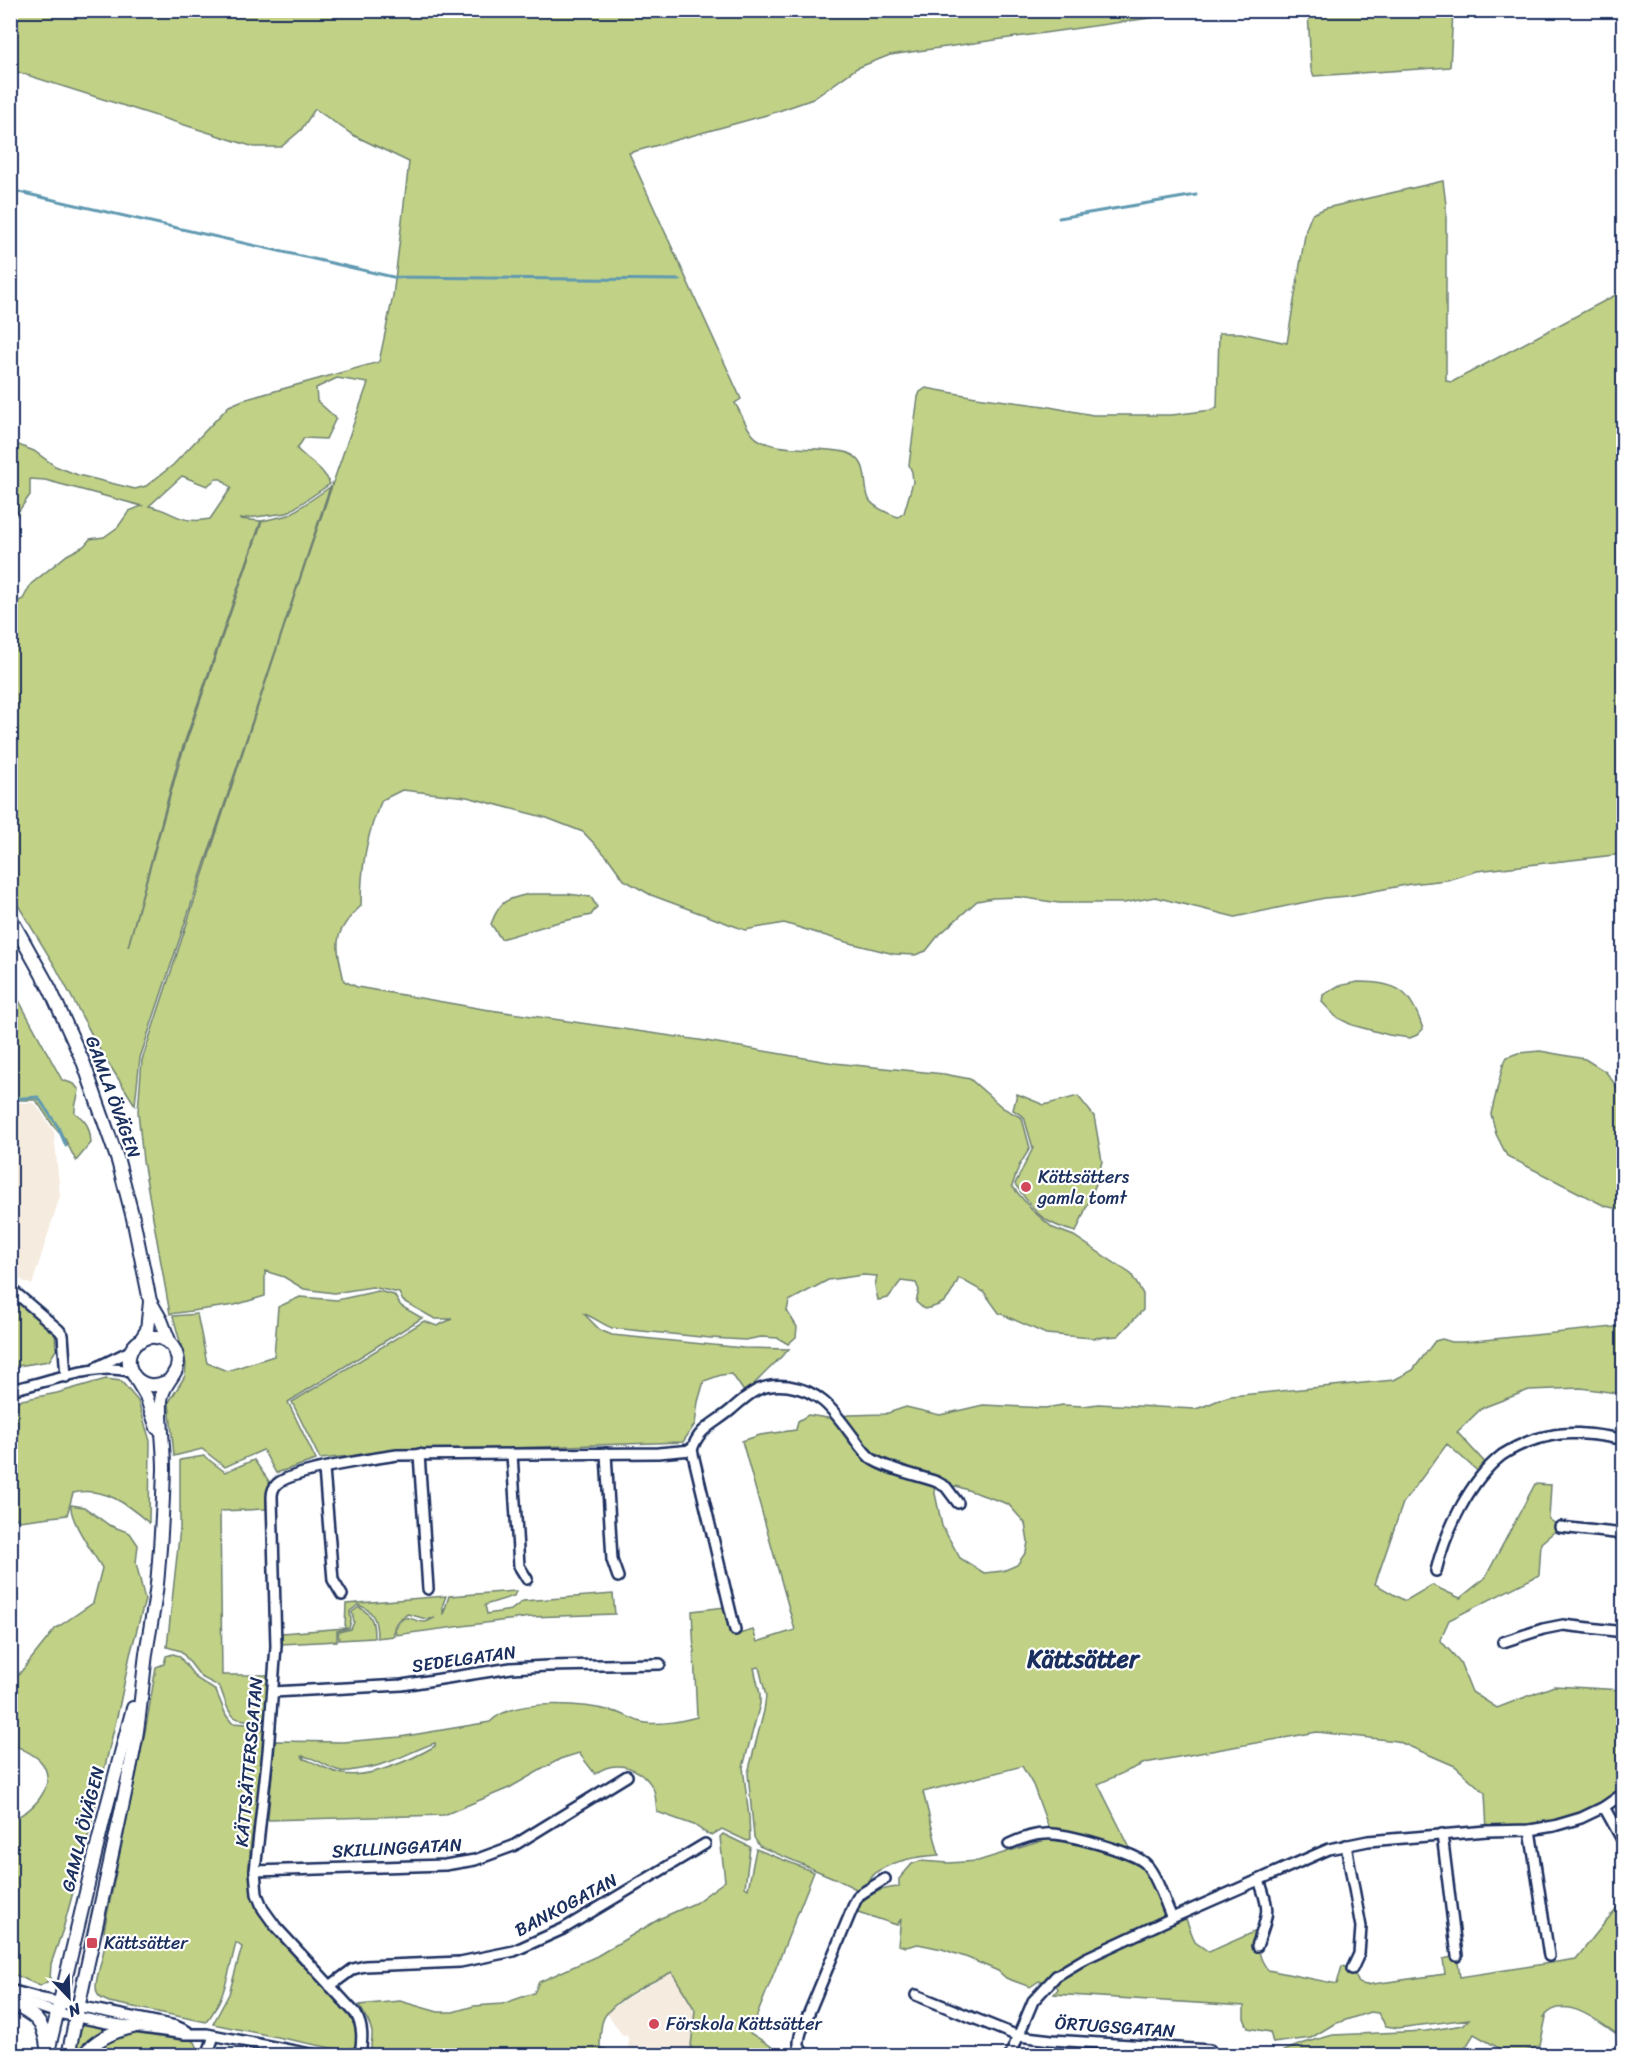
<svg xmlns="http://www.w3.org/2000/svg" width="1634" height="2066" font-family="Sriracha,sans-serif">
<rect width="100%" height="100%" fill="#fff"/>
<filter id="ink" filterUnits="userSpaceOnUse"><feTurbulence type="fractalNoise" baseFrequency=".0167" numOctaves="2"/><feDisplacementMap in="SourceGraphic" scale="12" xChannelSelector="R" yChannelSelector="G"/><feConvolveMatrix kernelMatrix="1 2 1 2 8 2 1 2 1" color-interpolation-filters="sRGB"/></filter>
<g filter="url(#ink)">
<g fill="#f5ebde">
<path d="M11,1103H35L54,1132L60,1196L32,1285L23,1281L11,1270Z"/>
<path d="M672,1972L695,2010L690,2055H626L629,2042L627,2035L623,2036L607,2013L622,2001Z"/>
</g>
<g fill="#c1d186" stroke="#6e8072" stroke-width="1.5" fill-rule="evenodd">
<path d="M11,11H1199L890,55L857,68L813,99L770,114L629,153L741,399L735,403C741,413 746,427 753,435C769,454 823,445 848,453C872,462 861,486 870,501C876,509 890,514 898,517L904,513L913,482L912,472L909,465L918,397L920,392L926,388L976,397L1044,406L1093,415H1172L1212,410L1217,407L1219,333H1241L1287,343L1306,229L1312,214L1326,208L1443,181L1446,205V381L1452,382L1623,291V854L1477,871L1447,880L1411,884L1348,896L1325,898L1235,917L1155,897L1124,903H1059L1019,897L993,898L977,901L938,936L926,951L915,955L894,954L846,942L784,923L745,930L651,895L624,880L609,859L583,832L547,818L467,797L402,790L382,800C366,833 361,870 361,906C331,934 336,944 344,981L357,987L483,1009L706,1041L834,1063L944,1074L970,1079L1003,1108L1022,1118L1030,1148L1019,1166L1012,1186L1032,1210L1053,1228L1074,1236L1131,1274L1143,1294V1310L1118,1336L1092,1338L1046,1334L999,1313L984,1292L959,1278C949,1299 947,1305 924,1309L916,1302L919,1290L916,1283L901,1281L888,1298L878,1300L875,1286L877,1276L863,1275L828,1280L789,1301L787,1311L797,1327L796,1337L788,1344L778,1338L761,1337L745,1340L711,1338L612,1328C603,1325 592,1316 584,1314L600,1330L612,1335L743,1348L789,1349L745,1393L732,1374L721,1375L704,1381L698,1402L695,1424L683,1442L453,1450L420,1449L320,1459L292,1402L424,1321L437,1326L452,1319H435L403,1301L399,1293L372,1287L334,1293L304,1289L284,1277L265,1271V1296L235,1305L170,1314L143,1161L138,1111L142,1060C217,834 288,607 368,383L337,378L316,388L317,401L336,418L326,439L304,438L297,449C309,462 324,468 330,484L287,513L239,519L261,521L178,761L128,947L180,760L262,521L289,515L330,487L140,1058L135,1105L100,1050L55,966L16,902L11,887L10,605L23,599L31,584L67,555L84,546L90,539L104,537L118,527L129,511L142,506L45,480L30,479V495L11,522V442L34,451L55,466L78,475L135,489L146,486L173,465L229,406L243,400L379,362L393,296L409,162L353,135L315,109L301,130L281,147H254L11,70ZM182,476L207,486L216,479H221L231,488L210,519C179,525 175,511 149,506Z"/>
<path d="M1308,11H1453L1450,67L1314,76L1311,69Z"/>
<path d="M529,894H568L591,897L597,907L591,915L555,923L501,939L491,924C500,900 506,899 529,894Z"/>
<path d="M1358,982C1399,982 1411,991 1423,1029L1417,1035L1410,1038L1389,1035L1352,1025L1336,1017L1322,1002L1323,995L1338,986Z"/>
<path d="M10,984L62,1080L74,1084L79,1090C78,1099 74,1104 75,1113C87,1121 90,1128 91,1143L76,1161L65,1139L54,1127L36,1100H11Z"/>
<path d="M1540,1051L1585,1059L1606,1072L1623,1095V1210L1605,1206L1507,1156L1496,1134L1491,1114L1503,1065L1507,1057L1518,1053Z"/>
<path d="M1017,1094L1044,1105L1078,1096L1094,1116L1102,1161L1098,1179L1076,1232C1041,1223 1035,1212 1015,1184L1033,1148L1024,1117L1013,1110Z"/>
<path d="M11,1290L41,1307L55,1332L56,1350L49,1361L11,1367Z"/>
<path d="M378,1291L394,1295L401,1306L422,1318L288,1402L316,1460L276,1473L263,1450L225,1467L202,1449L174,1456L169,1402L185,1376L186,1364L173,1316L197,1314L207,1363L227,1371L274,1356L278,1307L300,1297L337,1300Z"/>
<path d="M1623,1326V1394L1581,1388L1529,1390L1482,1408L1457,1432L1490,1468L1483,1476L1447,1444L1403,1503L1375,1584L1405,1601L1432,1585L1460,1598L1485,1578L1535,1484L1551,1485L1549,1519L1560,1527L1541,1543L1539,1575L1449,1620L1440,1640L1460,1662L1472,1692L1497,1708L1554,1686L1623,1690V1793L1554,1826L1487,1831L1485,1793L1455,1766L1397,1741L1317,1732L1145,1763L1098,1784L1134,1856L1141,1859L1172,1918L1184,1914L1195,1942L1209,1952L1263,1928C1258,1945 1256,1955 1268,1970L1337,1984L1342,1966L1352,1969L1359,1983L1366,1985L1445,1974L1443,1959L1457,1956L1460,1977L1576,1959L1623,1900V2038C1602,2025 1565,1991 1544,2017H1546L1540,2046L1516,2055H1511L1474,2034L1461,2055H1274L1301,2044L1333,2035L1426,2031L1463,2025L1469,2019L1398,2028L1386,2026L1378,2013L1370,2012L1334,2024L1311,2038L1273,2043L1270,2032L1248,2028L1244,2018V2006L1054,1994L1058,1989L1056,1984L1039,1981L1030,1987L1006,1978L998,1971L968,1958L942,1949L918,1944L906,1947L898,1945L901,1919L897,1925L855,1911C864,1896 880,1888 899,1887V1879L912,1864L920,1861L949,1863L978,1861L1045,1840L1048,1826L1033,1785L1022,1766L923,1792L939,1855C919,1856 896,1860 878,1871C871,1875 870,1884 858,1890L834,1878L759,1846L754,1837L748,1773L764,1711L766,1696L759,1667L754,1668L760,1694V1704L743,1767L749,1817L750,1840L747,1841L722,1829L712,1835L706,1833L694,1825L657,1812C656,1805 656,1794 653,1788C641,1766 614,1759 595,1774L579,1753L560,1759L509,1788L444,1815L269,1820L268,1818L275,1741L343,1742L400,1737L490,1722C514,1697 585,1704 616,1712C627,1715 636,1722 646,1723C664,1725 680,1721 697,1717L692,1611L725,1607L732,1636L753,1630L757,1642L795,1630L742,1441L760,1435L796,1430L798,1421L808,1415L828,1418L849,1415L885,1414L906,1407L940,1415L983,1405L1045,1408L1063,1405L1084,1406L1098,1404L1195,1409C1208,1406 1218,1399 1231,1396L1394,1380L1413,1370L1435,1341L1442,1339L1452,1342H1464ZM956,1486L1008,1504L1025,1523L1028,1542L1026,1552L1017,1565L1003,1571L984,1573L960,1558L942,1526L934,1489ZM435,1743V1746C413,1759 369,1779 343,1774C329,1772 318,1763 304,1759L302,1756C319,1758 328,1769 341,1771C347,1772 353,1770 360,1769C389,1766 408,1752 435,1743Z"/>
<path d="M106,1379L121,1381L138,1401L150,1441L149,1523C127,1504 104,1486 73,1493L67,1515L19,1521L11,1513V1402L57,1393Z"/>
<path d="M204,1456L225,1472L254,1460L271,1484L266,1499V1509L220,1511L222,1675H270L264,1721C228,1720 232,1720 220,1687L201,1677L181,1651L167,1647L180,1528V1460Z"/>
<path d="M71,1505L84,1507L109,1525L130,1533L138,1545L136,1563L145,1600L130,1655L119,1708L88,1837L63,1929L51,1964L50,1980L40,1986L11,1973L10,1820C32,1813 58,1786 42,1763C35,1753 20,1749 11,1743V1688L12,1683L55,1629L93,1603L102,1568C94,1554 69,1520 71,1505Z"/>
<path d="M516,1591L514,1596L485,1605L487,1614L511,1610L523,1601L613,1594L615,1614L531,1617L396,1635L395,1629C407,1608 409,1622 425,1622C426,1622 434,1618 435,1618L426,1619L408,1614C398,1619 392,1625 394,1636L377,1638C377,1623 375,1610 358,1605L350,1611L351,1621L349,1628L337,1631V1641L282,1644V1633L345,1628L346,1604L446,1596L443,1604V1615L449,1596Z"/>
<path d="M359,1607C373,1615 374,1623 374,1638L339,1640L338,1632L351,1629L354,1622L352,1612Z"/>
<path d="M173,1654L179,1656L196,1678L216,1691L226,1715L232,1723L264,1725C263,1750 261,1774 258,1799C252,1839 239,1884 264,1920C289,1955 323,1983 350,2017L357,2029L359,2041L354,2047L346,2051L213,2024L229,1994L242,1947L236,1943C229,1970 225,2000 206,2022L109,2002C104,2000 99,1998 97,1993C92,1979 109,1951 104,1930L146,1727L156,1667L164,1664L166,1656Z"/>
<path d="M723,1834L750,1847L745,1887L748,1889L756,1849L814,1872L750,2033L777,2050L775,2055H690L695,2010L672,1972C654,1981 610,2001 603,2020C600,2028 600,2039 600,2048L606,2049L605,2055L374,2056C368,2047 373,2041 372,2032C370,2022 364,2013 359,2005L400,2001L438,2012H453L474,2006L502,2004L534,1993L539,1982L597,1956L661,1918L695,1903L725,1881L720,1837Z"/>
<path d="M80,2023L106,2028L108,2030L88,2041L76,2055L72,2056Z"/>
<path d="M132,2033L183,2037L195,2042L201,2055L89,2056L99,2043Z"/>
</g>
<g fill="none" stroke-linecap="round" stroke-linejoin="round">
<g stroke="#6099b1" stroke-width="3">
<path d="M10,190L393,277L680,280"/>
<path d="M1059,218L1196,195"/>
<path d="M10,1099L38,1097L58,1127L66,1146"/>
</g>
<g stroke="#1b2f5e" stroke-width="14">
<g id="street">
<path d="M10,1288L59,1330L63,1335L66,1377"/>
<path d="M97,1367L132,1350"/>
<path d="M10,1390C46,1383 98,1361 131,1372"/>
<path d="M692,1450C699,1427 715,1424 732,1409C751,1392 761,1383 788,1386C822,1391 835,1413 854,1438C859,1445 865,1454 872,1459C889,1470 918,1475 937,1482L946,1487L958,1503"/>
<path d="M606,1453L612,1560L618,1577"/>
<path d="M419,1454L428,1589"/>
<path d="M512,1454L519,1566L527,1579"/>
<path d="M324,1469L333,1580L342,1595"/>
<path d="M1560,1527L1624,1534"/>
<path d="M1436,1571C1445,1532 1470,1480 1502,1455C1516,1446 1533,1439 1549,1436C1573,1430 1599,1436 1624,1439"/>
<path d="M1503,1642L1543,1629L1563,1625L1624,1632"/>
<path d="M273,1692L402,1685L511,1668L547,1666L660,1664"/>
<path d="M1604,1807L1624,1843"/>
<path d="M1530,1830L1549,1956"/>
<path d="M1442,1834L1457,1956"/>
<path d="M1009,1844C1020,1839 1033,1834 1045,1834C1062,1832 1135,1852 1146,1864C1158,1878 1164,1901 1172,1918"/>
<path d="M1346,1845L1361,1927L1359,1954L1352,1969"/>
<path d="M255,1871L445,1865L475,1860L513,1846L627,1776"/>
<path d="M1257,1946C1268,1913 1271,1913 1259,1880"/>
<path d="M330,1986L353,1969L365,1966L460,1962L514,1951L563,1929L705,1844"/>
<path d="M10,1990L43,1999L176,2026L187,2031"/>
<path d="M916,1995L1018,2036L1052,2040L1210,2050"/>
<path d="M10,1998L58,2013L107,2023L185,2034H207L321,2056"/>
<path d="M207,2056L214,2036"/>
<path d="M360,2056C362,2040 364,2029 356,2014L276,1927L263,1909L257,1894L255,1871L268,1752L276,1646L272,1497C272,1493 273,1488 277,1484C290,1471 375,1458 397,1455L658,1453L692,1450L735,1630"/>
<path d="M807,2056C797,2048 798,2043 801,2032L855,1902L859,1895L885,1879"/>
<path d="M1010,2056L1033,2001L1056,1976L1086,1958L1172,1918L1329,1849L1368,1841L1487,1831L1530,1830L1554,1826L1581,1818L1604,1807L1624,1793"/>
</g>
</g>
<g stroke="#1b2f5e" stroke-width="16">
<g id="secondary">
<path d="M10,917L50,989L84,1064L118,1161L133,1218L150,1301L161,1320L170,1343"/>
<path d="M140,1341L147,1330L150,1302"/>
<path d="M137,1381L146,1396L157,1428"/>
<path d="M10,2003C33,2014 44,2020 47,2047"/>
<path d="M47,2056L104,1817L133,1708"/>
<path d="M68,2056C89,1953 114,1851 134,1749C140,1718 142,1686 146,1654C150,1627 156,1601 158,1573C161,1539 163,1504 164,1469C164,1446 160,1423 161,1401C162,1381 182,1374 177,1356C173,1340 155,1332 141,1340C115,1355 134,1397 166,1382"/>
<path d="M82,2056C97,2039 111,2032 133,2027"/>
</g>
</g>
<use href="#street" stroke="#fff" stroke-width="9"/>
<use href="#secondary" stroke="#fff" stroke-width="12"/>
</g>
</g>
<g fill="#d1495b" stroke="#fff" stroke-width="2">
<circle cx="1026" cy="1187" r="6"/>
<rect x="86" y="1937" width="12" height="12" rx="3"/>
<circle cx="654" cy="2024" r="6"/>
</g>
<g text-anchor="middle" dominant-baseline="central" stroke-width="4.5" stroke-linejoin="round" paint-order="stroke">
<g font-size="18" fill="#1b2f5e" stroke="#fff">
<text transform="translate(113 1097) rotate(70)">GAMLA ÖVÄGEN</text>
<text transform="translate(464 1659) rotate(-8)">SEDELGATAN</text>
<text transform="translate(249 1762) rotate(-85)">KÄTTSÄTTERSGATAN</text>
<text transform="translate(83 1829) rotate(-76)">GAMLA ÖVÄGEN</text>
<text transform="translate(397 1848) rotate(-3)">SKILLINGGATAN</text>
<text transform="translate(566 1905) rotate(-28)">BANKOGATAN</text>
<text transform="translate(1115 2027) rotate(4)">ÖRTUGSGATAN</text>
</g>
<g font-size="18" fill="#1b2f5e" stroke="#fff" text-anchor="start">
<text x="1038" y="1177">Kättsätters<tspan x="1038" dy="21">gamla tomt</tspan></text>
<text x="104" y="1943">Kättsätter</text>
<text x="666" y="2024">Förskola Kättsätter</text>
</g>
<g font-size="24" font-weight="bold" fill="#1b2f5e" stroke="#fff">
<text x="1083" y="1659">Kättsätter</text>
</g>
</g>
<rect width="1634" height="2066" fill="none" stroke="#fff" stroke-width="36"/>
<rect x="18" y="18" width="1598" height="2030" fill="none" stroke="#1b2f5e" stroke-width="2" filter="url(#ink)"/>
<g transform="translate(69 1997) rotate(157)" stroke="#ffffff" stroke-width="4.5" paint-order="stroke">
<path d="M0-4.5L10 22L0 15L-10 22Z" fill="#1b2f5e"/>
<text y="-9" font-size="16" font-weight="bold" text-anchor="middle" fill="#1b2f5e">N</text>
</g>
</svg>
